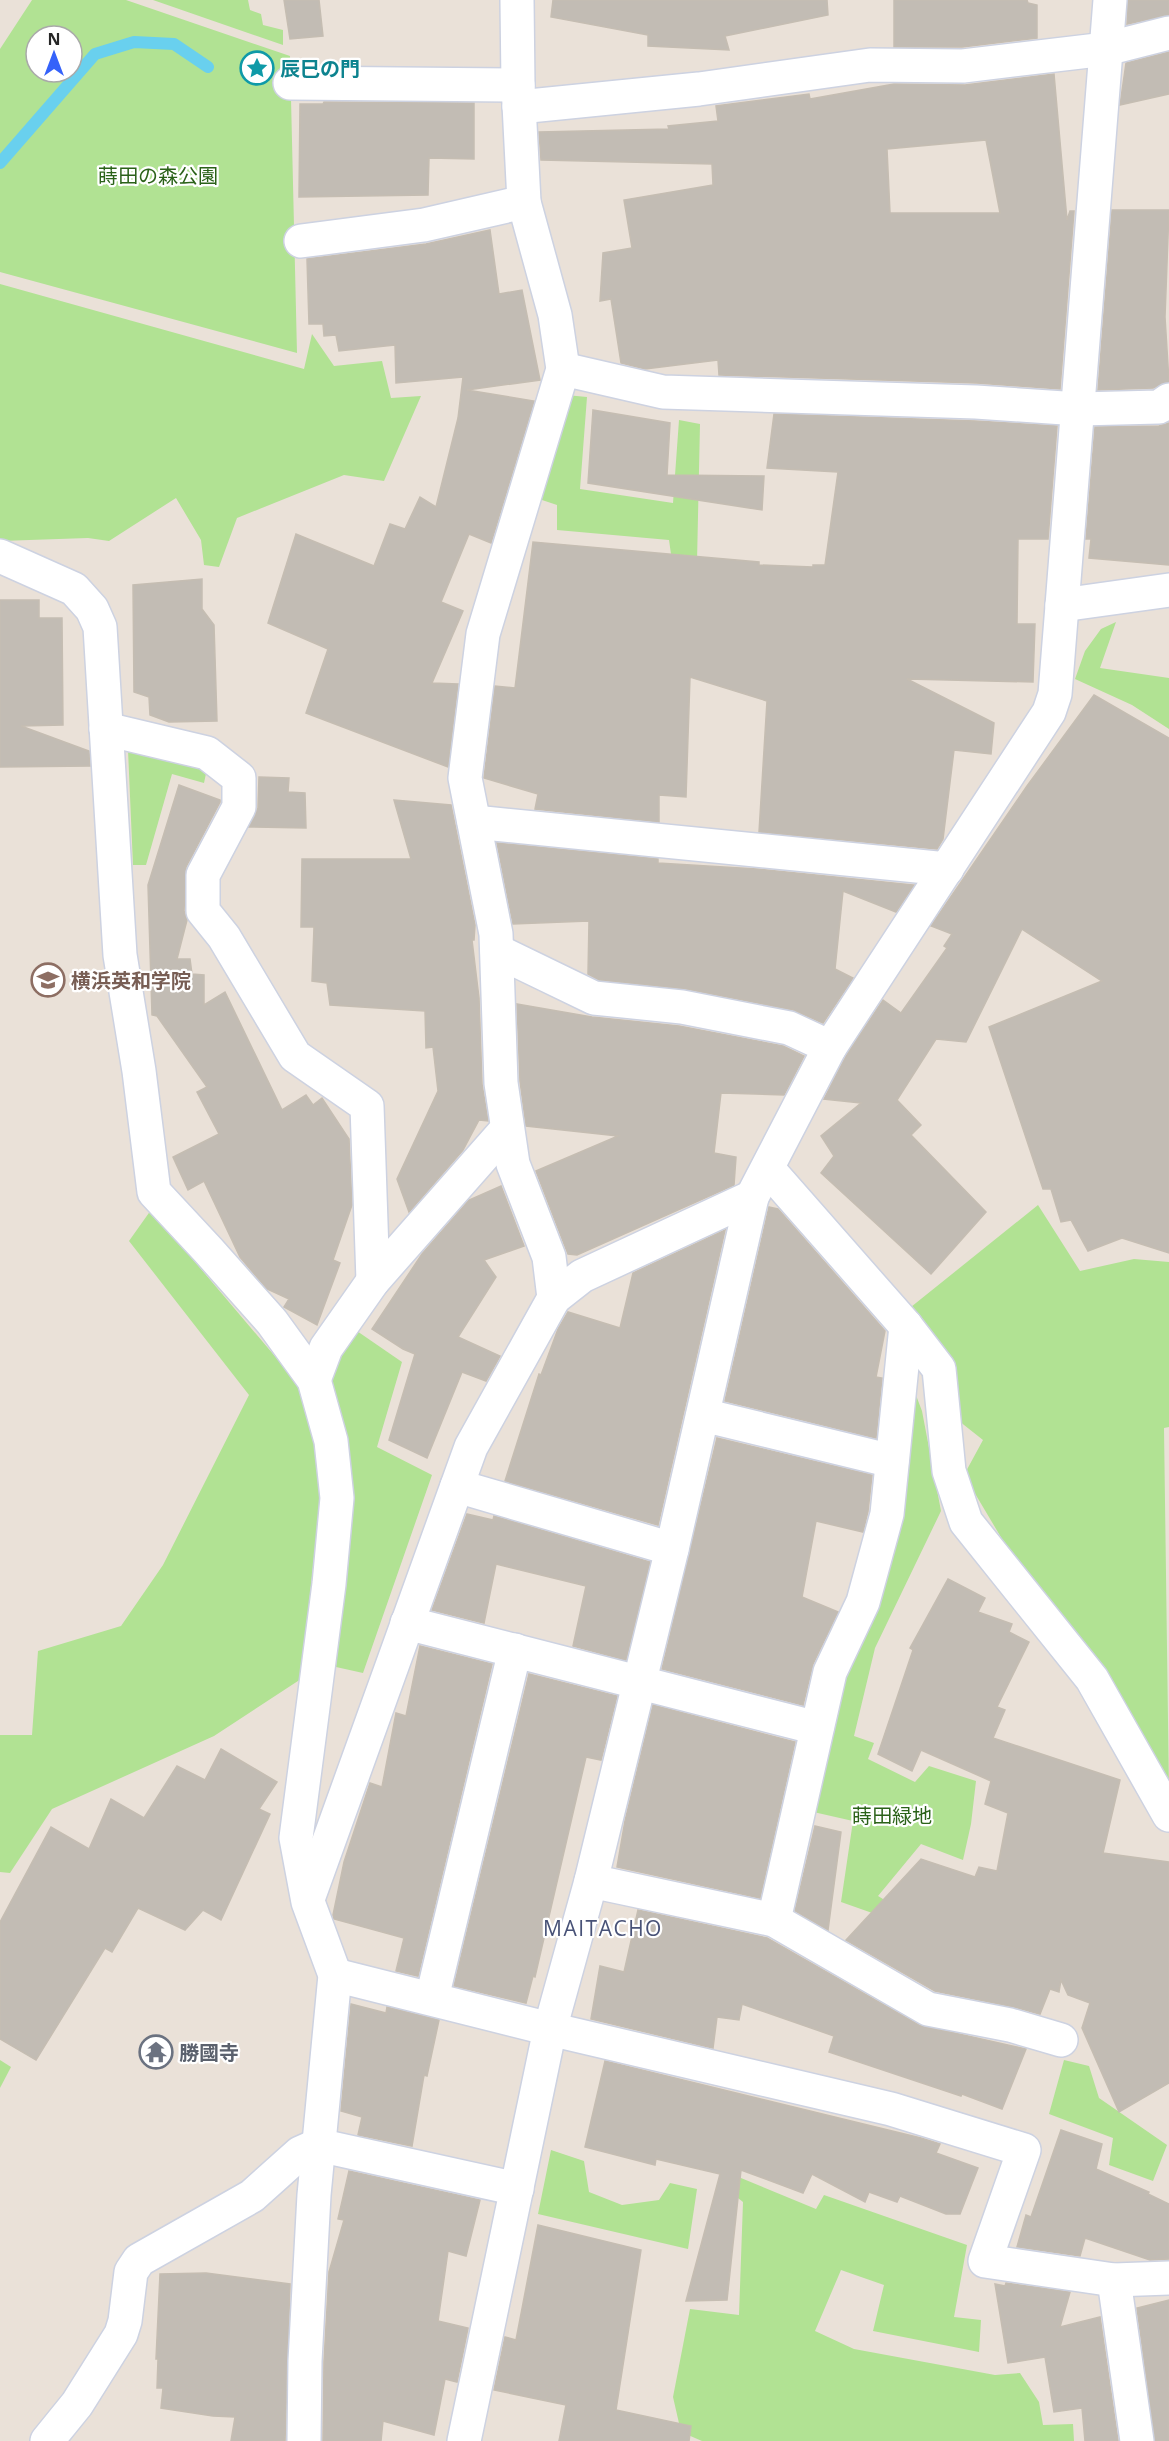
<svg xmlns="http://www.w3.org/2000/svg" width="1169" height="2441" font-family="'Open Sans','Noto Sans JP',sans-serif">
<rect width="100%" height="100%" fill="#eae1d8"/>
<g fill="#b1e293" fill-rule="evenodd">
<path d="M32,0H126L290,56L297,353L0,272V49ZM36,36H72V72H36Z"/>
<path d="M153,0H248L250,10L261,14L263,25L283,30V45Z"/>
<path d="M0,284L304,369L312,334L334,366L382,361L391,398L421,396L384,481L344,475L237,518L219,567L204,565L201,540L176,498L109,541L88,538L0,541Z"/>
<path d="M566,395L587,397L580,489L673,503L679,420L700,424L697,562L672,561L669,540L557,530V505L536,498Z"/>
<path d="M1116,622L1100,668L1169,678V729L1132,705L1075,679L1085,651L1101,629Z"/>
<path d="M128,750L208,764L204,783L172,774L146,865H133Z"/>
<path d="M1038,1205L1080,1271L1134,1259L1169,1262V1427L1164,1428L1169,1793L1143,1734L1101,1675L1040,1603L964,1475L983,1440L959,1421L906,1311Z"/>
<path d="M151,1210L301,1387L313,1434L320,1501L301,1679L214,1736L52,1809L10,1873L0,1872V1735H32L38,1651L121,1626L163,1565L249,1395L129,1241Z"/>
<path d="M354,1329L402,1362L377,1447L432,1475L363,1673L336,1667L348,1485L329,1377Z"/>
<path d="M909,1377L922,1411L941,1511L875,1648L854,1736L874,1743L868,1759L915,1782L929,1766L976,1781L971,1824L963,1860L921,1844L878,1896L913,1917L912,1927L841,1902L853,1821L809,1811Z"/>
<path d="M0,2060L11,2067L0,2088Z"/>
<path d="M1064,2060L1089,2066L1099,2098L1167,2145L1153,2181L1109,2165L1113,2138L1049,2114Z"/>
<path d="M551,2150L584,2161L589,2192L622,2205L659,2200L670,2183L697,2189L688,2249L538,2214Z"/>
<path d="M724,2171L816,2209L824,2195L967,2245L954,2317L981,2320L979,2352L873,2331L884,2285L841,2270L815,2331L854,2349L995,2375L1020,2373L1039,2402L1043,2425L1073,2424L1074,2441H702L681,2432L673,2397L690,2309L739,2315L743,2202L723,2186Z"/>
</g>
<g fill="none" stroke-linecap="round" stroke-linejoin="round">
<path stroke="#69d0ee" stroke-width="12" d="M0,163L95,54L134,42L174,44L208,67"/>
</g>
<g fill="#c2bcb4" stroke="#c5bdb2" stroke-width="1.5" fill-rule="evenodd">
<path d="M284,0H319L323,36L290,39Z"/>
<path d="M553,0H827L828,15L725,36L729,50L648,46V35L551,17Z"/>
<path d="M894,0H1027L1028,3L1037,5V38L962,47H894Z"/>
<path d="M1128,0H1169V15L1127,24Z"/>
<path d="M1169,52V94L1120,105L1126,63Z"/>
<path d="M1054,74L1067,220L1070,211H1074L1060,389L977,383L719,375L718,360L645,369L621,363L611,299L600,301L603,253L632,248L624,200L713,185L712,164L541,160L539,132L669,129L668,126L718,121L716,106L809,94L810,99L894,84L965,85ZM986,140L1000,213H890L887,149Z"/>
<path d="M324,102L474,103V159L429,158L428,195L299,197L300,104H323Z"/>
<path d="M1112,210H1169L1165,317L1169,382L1153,388L1098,390Z"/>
<path d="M490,230L499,294L522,290L540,380L467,390L534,401L491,543L469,534L441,602L463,611L432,683L458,684L448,767L306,713L328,649L268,623L296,534L374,566L390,524L405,529L420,497L436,507L458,418L463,377L396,383L395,345L339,351L336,335L324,336L323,324H309L307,259L426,244Z"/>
<path d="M593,410L670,423L667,475L764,476L762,510L588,483Z"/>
<path d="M774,414L975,421L1057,426L1048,539H1018L1017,624H1035L1033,682L907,679L994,723L991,754L954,750L943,839L937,849L759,832L767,701L690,677L686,797L659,795V822L535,809L538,794L484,778L495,686L515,688L533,542L759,562V565L813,567V565H825L838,472L767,468Z"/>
<path d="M1169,423V565L1089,558L1091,539H1086L1095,427L1159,426Z"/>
<path d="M202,579V609L214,625L217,721L169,722L150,715L149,697L134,692L133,585Z"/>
<path d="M0,600H39V618H62L63,725L21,726L89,751L90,766L0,767Z"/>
<path d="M1094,695L1169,738V1253L1122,1238L1088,1251L1071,1220L1061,1222L1051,1189H1043L989,1027L1102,981L1022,929L966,1042L936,1039L897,1100L921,1125L911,1135L986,1212L931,1274L821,1173L834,1156L821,1136L861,1103L824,1099L846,1056L883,1000L901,1013L947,948L944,946L952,934L931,926L1027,786Z"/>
<path d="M259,777L289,778L288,792L305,793L306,828L249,827L258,808Z"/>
<path d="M179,785L220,800V802L186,867L184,911L187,920L177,959H190L192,974L204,975V1005L225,992L282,1110L306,1095L313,1105L322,1098L349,1139L352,1205L333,1260L340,1263L317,1325L284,1307L289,1299L267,1289L240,1257L204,1181L188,1190L173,1157L219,1134L197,1092L207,1087L157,1016L152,1015L148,885Z"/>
<path d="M394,800L451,805L475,925L474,940H472L479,998L482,1084L488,1121L479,1120L463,1150L409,1212L397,1179L438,1091L433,1047L426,1048L425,1011L330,1005L327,983L312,981L314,927H301L302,859H411Z"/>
<path d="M497,843L658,859V863L757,869L914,885L896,912L843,891L835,969L853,978L823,1023L793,1010L686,989L599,980L588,974L589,921L513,924Z"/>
<path d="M517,1004L592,1017L679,1026L783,1046L804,1056L784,1095L721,1093L714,1153L736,1157L734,1185L577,1255L568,1254L536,1171L618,1136L526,1126L520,1081Z"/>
<path d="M501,1186L524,1246L484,1260L496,1277L458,1337L500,1356L486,1381L462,1372L427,1458L389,1440L415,1354L403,1349L372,1329L422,1254L469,1200Z"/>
<path d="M769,1207L778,1209L885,1331L876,1377L882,1378L876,1438L725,1401Z"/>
<path d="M725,1230L658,1525L505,1481L539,1374L541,1375L558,1329L568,1312L620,1328L633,1273Z"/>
<path d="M717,1438L872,1475L868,1511L863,1532L816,1521L802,1597L838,1612L813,1664L803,1705L662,1669Z"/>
<path d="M467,1514L493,1520L494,1516L650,1562L626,1660L573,1646L586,1586L496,1564L484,1623L432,1610Z"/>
<path d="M948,1579L985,1598L978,1612L1012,1624L1009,1632L1029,1642L997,1707L1005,1710L993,1738L1120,1780L1103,1853L1169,1862V2083L1119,2112L1082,2028L1090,2003L1068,1995L1061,1980L1059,1992L1050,1989L1040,2014L1014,2007L935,1991L846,1940L921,1859L975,1877L979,1867L997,1871L1008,1813L985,1804L991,1781L921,1750L912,1771L878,1754L913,1650L910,1648Z"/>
<path d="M420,1646L492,1664L418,1976L396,1971L404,1938L334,1919L333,1915L344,1862L370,1783L382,1787L396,1713L406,1716Z"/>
<path d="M529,1674L617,1696L601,1760L586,1757L535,1977L533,1976L526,2003L454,1986Z"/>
<path d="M653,1705L795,1742L760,1898L617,1867L625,1821Z"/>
<path d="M221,1749L277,1782L259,1809L270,1814L221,1920L203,1910L185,1930L138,1908L112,1952L105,1948L36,2060L0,2039V1922L51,1827L89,1849L111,1799L144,1818L177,1766L205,1780Z"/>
<path d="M815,1826L841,1832L828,1930L795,1911Z"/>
<path d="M638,1910L767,1938L919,2025L1026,2049L1002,2109L962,2094L961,2096L829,2052L834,2036L742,2004L739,2020L717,2017L713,2048L591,2019L600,1966L624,1972Z"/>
<path d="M351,2004L386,2013L387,2007L439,2020L427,2076L424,2075L412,2146L358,2135L362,2117L341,2111Z"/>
<path d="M605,2061L921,2138L940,2144L936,2153L978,2168L960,2214H946L900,2196L897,2202L869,2192L865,2202L812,2174L803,2193L741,2170L727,2300L686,2301L720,2174L656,2159L655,2165L585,2147Z"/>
<path d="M1061,2130L1102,2144L1096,2169L1149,2192L1148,2194L1169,2204V2259L1150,2260L1085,2238L1080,2256L1017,2247L1026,2215L1031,2217Z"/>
<path d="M349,2171L480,2200L466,2256L448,2251L438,2321L468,2328L457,2382L445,2379L434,2435L383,2421L381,2441H323L324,2362L329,2272L344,2220L338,2219Z"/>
<path d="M538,2225L641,2250L616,2410L691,2426L689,2441H559L566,2405L494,2390L505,2337L516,2340Z"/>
<path d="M206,2273L290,2284L285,2441H231L235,2417L213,2416L161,2408L163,2388H157L158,2359H156L160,2274Z"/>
<path d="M1006,2283L1070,2292L1060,2327L1100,2317L1118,2441H1085L1082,2408L1054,2412L1045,2357L1008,2363L995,2284L1005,2286Z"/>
<path d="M1169,2300V2441H1155L1137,2308Z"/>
</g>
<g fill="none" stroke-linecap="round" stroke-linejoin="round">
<g stroke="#cdd2e1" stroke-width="36">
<g id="minor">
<path d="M290,83L518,85"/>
<path d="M519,107L699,89L870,65L963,66L1106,49L1169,33"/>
<path d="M301,241L424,225L524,202"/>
<path d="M563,369L663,392L976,402L1079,409L1159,407L1169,400"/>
<path d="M0,556L74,589L92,609L100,627L120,955L139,1071L154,1192L208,1250L272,1322L314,1380L331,1441L337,1498L329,1584L296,1838L308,1902L335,1975L314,2195L305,2361L304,2441"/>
<path d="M1062,605L1169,590"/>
<path d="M106,729L207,753L239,778V807L203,875V911L224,937L295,1056L367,1106L373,1281"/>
<path d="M474,822L947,869"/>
<path d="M497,951L594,998L682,1007L789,1028L830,1047"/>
<path d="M768,1169L906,1326L939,1369L949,1471L966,1522L1092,1679L1169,1815"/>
<path d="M554,1298L582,1276L752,1197"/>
<path d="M314,1380L326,1348L373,1281L507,1129"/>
<path d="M703,1415L892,1461"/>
<path d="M457,1486L672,1549"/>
<path d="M407,1623L817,1728"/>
<path d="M591,1881L774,1920L928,2009L1010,2025L1061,2040"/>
<path d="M308,1899L471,1447L554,1298L549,1257L513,1164L501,1083L496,934L465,778L483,634L563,369L555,315L524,202L518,85L517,0"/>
<path d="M774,1920L830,1672L863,1602L887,1514L906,1326"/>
<path d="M335,1975L550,2029L891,2109L1024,2150L985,2261L1114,2280L1169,2278"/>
<path d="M432,1998L515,1650"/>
<path d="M1114,2280L1137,2441"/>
<path d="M47,2441L77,2404L121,2334L125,2321L131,2272L139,2260L252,2196L300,2153L318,2145L517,2189"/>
<path d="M464,2441L550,2029L591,1881L672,1549L752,1197L830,1047L1049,712L1055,694L1110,0"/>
</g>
</g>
<use href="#minor" stroke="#fff" stroke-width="33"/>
</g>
<defs>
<g id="sight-ring" transform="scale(1.725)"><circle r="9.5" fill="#fff" stroke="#0f9aa8" stroke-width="1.5"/><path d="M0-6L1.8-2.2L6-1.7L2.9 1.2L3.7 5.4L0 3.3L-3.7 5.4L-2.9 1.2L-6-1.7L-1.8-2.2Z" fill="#0f9aa8"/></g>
<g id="school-ring" transform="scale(1.725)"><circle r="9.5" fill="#fff" stroke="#8d6e63" stroke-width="1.5"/><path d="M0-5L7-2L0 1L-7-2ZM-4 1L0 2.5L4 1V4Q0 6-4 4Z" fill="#8d6e63"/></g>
<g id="temple-ring" transform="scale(1.725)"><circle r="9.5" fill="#fff" stroke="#6b7280" stroke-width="1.5"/><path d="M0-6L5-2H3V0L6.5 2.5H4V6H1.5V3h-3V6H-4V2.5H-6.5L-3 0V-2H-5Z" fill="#6b7280"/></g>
</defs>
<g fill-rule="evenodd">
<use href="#sight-ring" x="257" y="68"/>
<use href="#school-ring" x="48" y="980"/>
<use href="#temple-ring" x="156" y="2052"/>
</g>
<g text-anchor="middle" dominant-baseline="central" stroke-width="4.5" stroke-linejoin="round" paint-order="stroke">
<g font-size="20" font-weight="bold" fill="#0d838f" stroke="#fff" text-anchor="start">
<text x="280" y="68">辰巳の門</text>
</g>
<g font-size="20" fill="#2b6219" stroke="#fff">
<text x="158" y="175">蒔田の森公園</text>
<text x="892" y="1815">蒔田緑地</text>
</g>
<g font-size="20" font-weight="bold" fill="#785e54" stroke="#fff" text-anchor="start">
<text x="71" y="980">横浜英和学院</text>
</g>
<g font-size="20" font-weight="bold" fill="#5b616d" stroke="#fff" text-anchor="start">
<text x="179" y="2052">勝國寺</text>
</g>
<g font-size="21" letter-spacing="1.5" fill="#485277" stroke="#fff">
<text x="603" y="1928">MAITACHO</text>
</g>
</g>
<g transform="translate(54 54)"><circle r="28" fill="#ffffff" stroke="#a9a9a9" stroke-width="1.5"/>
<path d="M0-4.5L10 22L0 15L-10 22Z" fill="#3562fa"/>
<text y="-9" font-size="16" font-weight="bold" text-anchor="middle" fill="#272727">N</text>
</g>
</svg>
